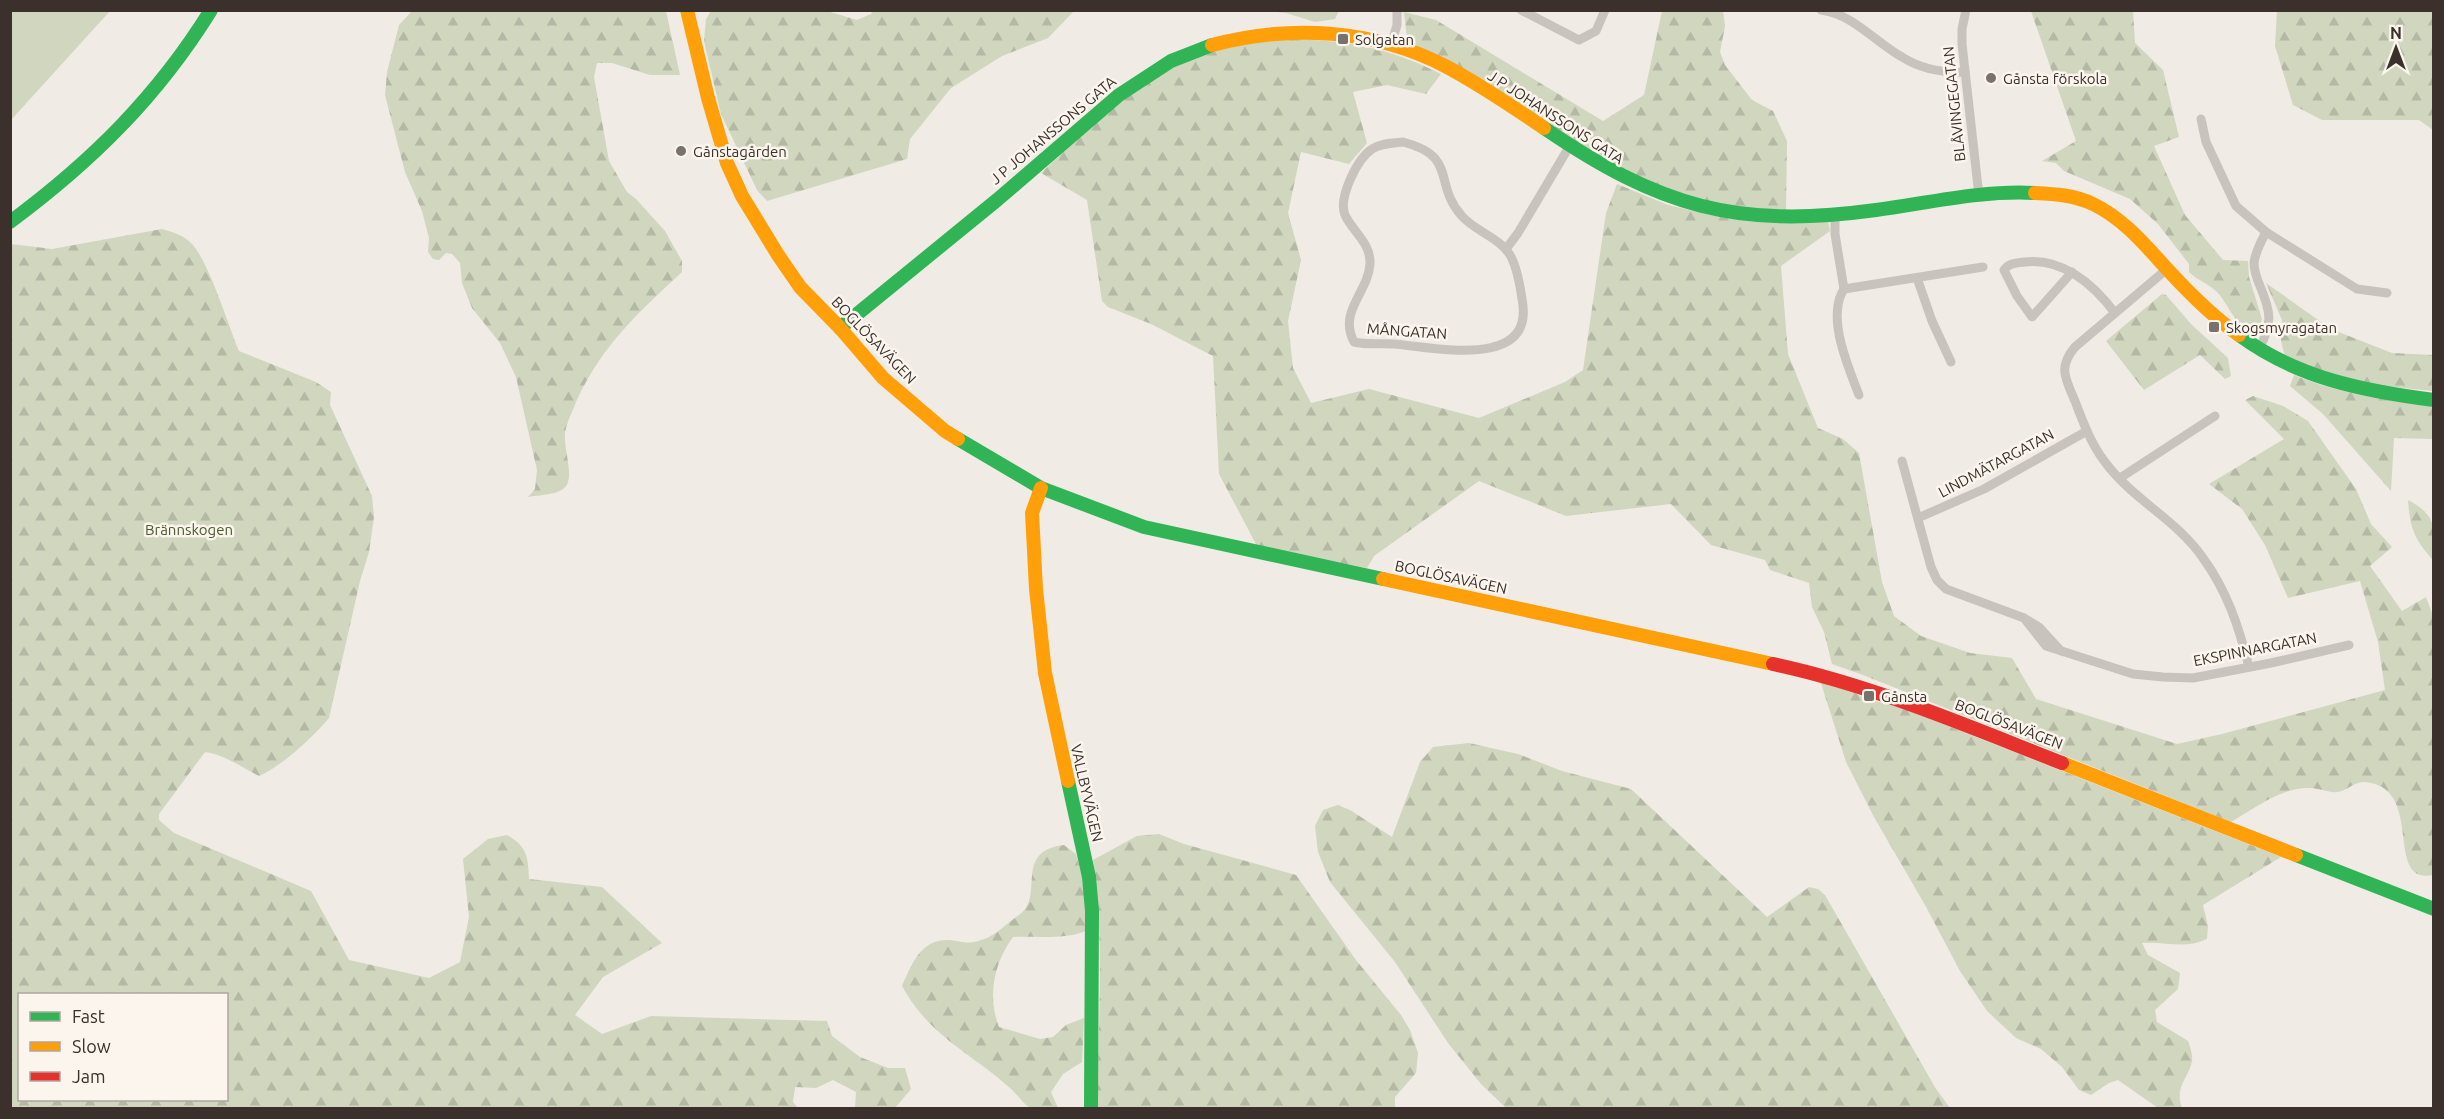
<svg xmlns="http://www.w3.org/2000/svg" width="2444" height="1119" font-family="Ubuntu,sans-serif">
<defs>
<pattern id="forest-firs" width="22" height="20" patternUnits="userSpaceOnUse" patternTransform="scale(1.5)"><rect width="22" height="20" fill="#d1d6bf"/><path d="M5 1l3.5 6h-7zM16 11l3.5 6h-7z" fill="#b4b8a4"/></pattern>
</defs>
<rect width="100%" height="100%" fill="#f0ebe5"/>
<g fill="#d1d6bf">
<path d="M11,10L110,11L11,120L10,11Z"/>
<path d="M1267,11H1339L1335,19L1315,22L1286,13Z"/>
</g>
<g fill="url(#forest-firs)" fill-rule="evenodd">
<path d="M413,10L666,11L680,75H650L612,63H597L594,77L609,161L627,192L636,199L665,231L682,261V272C637,314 602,345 576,402C573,411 568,419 566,428C561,445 575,473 566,486C560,495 538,495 528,497L535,489L537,470L516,377L500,343L472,308L462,283L460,263L452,254L446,253L439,260L433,259L428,252L429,238L422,211L405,172L385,95L387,72L399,25Z"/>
<path d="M873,10L1074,11L1048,38L1002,56L951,88L910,139L907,159L767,201L757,190L721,114L704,41L706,19L711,11H827L857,20L871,14Z"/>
<path d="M1662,11H1723L1725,26L1720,52L1725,65L1752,100L1773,111L1787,141L1786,210L1748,208L1695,199L1673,193L1627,173L1415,47L1407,38L1404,12L1436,20L1603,121L1644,95Z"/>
<path d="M2031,11H2133L2135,43L2163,70L2179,137L2154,146L2185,215L2223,260L2248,261L2249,277L2262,319L2259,329C2236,333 2230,305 2217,292C2209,284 2197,280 2189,272V264L2158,224L2130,199L2064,171L2056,163L2042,161L2076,141Z"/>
<path d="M2277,11H2433V130L2419,120H2322L2293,105L2275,46Z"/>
<path d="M1283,39C1342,39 1388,47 1441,74L1426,94L1387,85L1353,92L1367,143L1349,164L1301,152L1288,213L1301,260L1288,321L1293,368L1311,403L1369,389L1479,418L1565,382L1583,370L1606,213L1617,184L1668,205L1720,217L1828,221L1830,231L1781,266L1788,354L1818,428L1843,439L1859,453L1882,582L1894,616L1921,636L1970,653L2012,658L2036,699L2177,744L2222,734L2385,690L2378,642L2360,581L2288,598L2265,545L2242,509L2209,484L2284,439L2245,400L2253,396L2283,406L2308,421L2356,489L2371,524L2392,547L2370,566L2402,611L2426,597L2433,616V875C2382,885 2427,785 2363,782C2354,782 2346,791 2338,792C2329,793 2319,788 2310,788C2281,787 2255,808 2231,822L1863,675L1832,664L1824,632L1812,607L1809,583L1770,570L1765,560L1711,545L1671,504L1566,516L1479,481L1374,556L1367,568L1257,546L1219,474L1213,356L1151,324L1108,307L1102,301L1087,200L1041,173C1083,135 1124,90 1175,66C1209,50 1247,43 1283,39Z"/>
<path d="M162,229C172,232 184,235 192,244C209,262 228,325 239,351L316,382L331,392L330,405L372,496L374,517L369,552L360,581L329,718C313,737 282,766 259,776C241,767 225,755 205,752L159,814V820L174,833L311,891L349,960L429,978L460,962L469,917L463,859L488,839L507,835C528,847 528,858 529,879L602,887L662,943L603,977L575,1015L602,1034L651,1016L827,1021L832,1036L860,1057L888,1068H905L911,1089L895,1108H855L856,1092L833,1080L816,1088L795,1087L793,1102L798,1108H11V244L52,249ZM20,994H226V1100H20Z"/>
<path d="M2266,283L2331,329L2392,353L2433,355V391L2384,386L2339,377L2285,357L2281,341L2282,320Z"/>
<path d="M2162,294L2166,295L2191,324L2228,358L2231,376L2225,379L2200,355L2144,390L2106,341Z"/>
<path d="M2294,375C2339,394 2386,400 2433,405V439L2394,438L2391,491L2323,414L2290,386Z"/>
<path d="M2408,500C2439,517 2434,528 2433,560C2414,539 2410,528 2408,500Z"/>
<path d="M1820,680L1847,688L1865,699L1893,705L1925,717L2281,857L2203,905L2208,926L2207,939C2182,950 2167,941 2142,943L2148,955L2180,973L2178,989L2155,1010L2157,1022L2188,1041C2190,1046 2193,1055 2192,1061C2189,1078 2174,1086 2182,1108H2158L2118,1080L2109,1083L2091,1095L2079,1090L2062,1067L2041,1049L2016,1038L1987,1011L1960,971L1925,905L1874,817L1846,762Z"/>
<path d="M1469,743L1518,754L1562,771L1631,789L1767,917L1809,887L1818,889L1825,895L1936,1089L1950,1108H1506L1481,1084L1448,1043L1395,962L1330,882L1318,852L1315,826L1323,810L1338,805L1350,810L1392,837L1420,762L1433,747Z"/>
<path d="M1159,834L1184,844L1296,875L1356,960L1401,1015L1410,1030L1418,1053L1416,1073L1395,1097V1108H1097C1098,1026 1105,942 1093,860L1137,836Z"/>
<path d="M1064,845L1076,854L1082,875L1088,930C1067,940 1035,936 1013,937C994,963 987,996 999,1027L1040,1039L1053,1037L1066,1025L1084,1018L1082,1062L1063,1074L1051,1092L1058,1108H1030C1022,1103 1018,1095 1010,1088C970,1052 930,1037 902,986C911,965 921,939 948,940C965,941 965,946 984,939C996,935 1008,922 1019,915C1046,897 1012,851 1064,845Z"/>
</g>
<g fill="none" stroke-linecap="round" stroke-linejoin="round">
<g stroke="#c9c3be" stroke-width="9">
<path d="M1521,10L1579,40L1596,31L1605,10"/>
<path d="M1821,10C1853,14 1875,42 1902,57C1921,69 1942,73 1965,72"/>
<path d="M1966,10L1962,29V44L1979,196"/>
<path d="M1391,45L1397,25V10"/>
<path d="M2201,119L2206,142L2236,206L2266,232L2357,289L2387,293"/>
<path d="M1403,142C1458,156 1433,183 1461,215C1474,231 1499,237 1510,255C1517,267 1520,285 1522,299C1536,371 1434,347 1394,344C1380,343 1367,345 1354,342C1338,311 1368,293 1370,264C1371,243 1353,232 1345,215C1338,198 1357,159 1372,149C1381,143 1393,143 1403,142Z"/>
<path d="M1835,214V234L1844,289L1983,267"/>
<path d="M1506,249L1518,233L1569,147"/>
<path d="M2167,269L2075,347C2058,367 2065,378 2075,401C2083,422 2091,444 2105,462C2132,499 2177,520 2203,558C2227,591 2239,627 2249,667"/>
<path d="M2072,272L2032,317L2017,296L2004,270C2009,263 2016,263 2025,262C2063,258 2093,284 2115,313"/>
<path d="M1917,278L1932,321L1951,362"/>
<path d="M1844,289C1826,317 1848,366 1859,395"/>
<path d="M2259,349C2273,323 2271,312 2260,286C2257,279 2254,271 2254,263C2255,252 2261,242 2266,232"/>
<path d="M1902,461L1931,567L1937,580L1946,589L2024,618L2039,627L2061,651"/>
<path d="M2120,478L2215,416"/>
<path d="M1918,518L1984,489L2087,431"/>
<path d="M2024,618L2046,646L2133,674L2163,677L2193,678L2271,663L2349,645"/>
</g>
<g stroke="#30b455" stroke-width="14">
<path d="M1544,128C1660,207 1736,229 1876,210C1928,203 1982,190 2035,193"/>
<path d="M10,222C92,161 157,97 211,10"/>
<path d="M840,328L997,200L1119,95L1171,61L1212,45"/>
<path d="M2239,335C2297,378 2363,391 2434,400"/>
<path d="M958,439L1041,488L1144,527L1383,579"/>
<path d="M1068,781L1089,877L1092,911L1091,1108"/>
<path d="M2296,855L2434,909"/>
</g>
<g stroke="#ff9f0a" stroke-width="14">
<path d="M687,10L708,98L727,163L742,196L778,255L800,287L840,328L883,378L945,431L958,439"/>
<path d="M1212,45C1291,24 1375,29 1447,67C1481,85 1513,107 1544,128"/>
<path d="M2035,193C2055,194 2074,195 2093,204C2124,219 2145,245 2168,270C2190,294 2213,317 2239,335"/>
<path d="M1041,488L1032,513L1036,589L1045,673L1068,781"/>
<path d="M1383,579L1773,664"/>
<path d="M2062,763L2296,855"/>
</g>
<path stroke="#e5322d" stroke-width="14" d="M1773,664C1872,685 1967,726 2062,763"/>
</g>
<g fill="#7a716c" stroke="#fbf5ee" stroke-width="2">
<rect x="1337" y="33" width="12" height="12" rx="3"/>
<circle cx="1991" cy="78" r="6"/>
<circle cx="681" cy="151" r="6"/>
<rect x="2208" y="321" width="12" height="12" rx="3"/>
<rect x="1863" y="690" width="12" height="12" rx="3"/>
</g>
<g text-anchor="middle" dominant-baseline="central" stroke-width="5" stroke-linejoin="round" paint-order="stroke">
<g font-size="15" fill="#3b302b" stroke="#fbf5ee" text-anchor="start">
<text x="1355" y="39">Solgatan</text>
<text x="2003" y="78">Gånsta förskola</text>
<text x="693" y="151">Gånstagården</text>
<text x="2226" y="327">Skogsmyragatan</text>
<text x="1881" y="696">Gånsta</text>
</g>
<g font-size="15" fill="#3b302b" stroke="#fbf5ee">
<text transform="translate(1954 104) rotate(-96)">BLÅVINGEGATAN</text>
<text transform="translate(1556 117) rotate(33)">J P JOHANSSONS GATA</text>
<text transform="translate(1053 130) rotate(-40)">J P JOHANSSONS GATA</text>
<text transform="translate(1407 331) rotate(4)">MÅNGATAN</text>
<text transform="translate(874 340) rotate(46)">BOGLÖSAVÄGEN</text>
<text transform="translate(1996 463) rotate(-28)">LINDMÄTARGATAN</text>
<text transform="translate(1451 577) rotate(12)">BOGLÖSAVÄGEN</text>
<text transform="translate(2255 649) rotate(-11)">EKSPINNARGATAN</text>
<text transform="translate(2009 724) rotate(21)">BOGLÖSAVÄGEN</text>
<text transform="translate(1087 793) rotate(77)">VALLBYVÄGEN</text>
</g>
<g font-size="15" fill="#4a5a2e" stroke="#fbf5ee">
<text x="189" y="529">Brännskogen</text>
</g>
</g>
<rect width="2444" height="1119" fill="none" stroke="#3b302b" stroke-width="24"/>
<rect x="18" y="993" width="210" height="108" fill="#fbf5ee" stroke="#aea6a0" stroke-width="1.5"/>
<rect x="30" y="1012" width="30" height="9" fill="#30b455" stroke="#aea6a0" stroke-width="1.5"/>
<text x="72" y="1023" font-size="18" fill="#3b302b">Fast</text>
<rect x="30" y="1042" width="30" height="9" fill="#ff9f0a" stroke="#aea6a0" stroke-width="1.5"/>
<text x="72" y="1053" font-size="18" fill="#3b302b">Slow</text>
<rect x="30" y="1072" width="30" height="9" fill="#e5322d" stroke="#aea6a0" stroke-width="1.5"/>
<text x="72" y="1083" font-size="18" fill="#3b302b">Jam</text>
<g transform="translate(2396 48)" stroke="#fbf5ee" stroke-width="4.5" paint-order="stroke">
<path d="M0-4.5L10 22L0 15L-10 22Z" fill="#3b302b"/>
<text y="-9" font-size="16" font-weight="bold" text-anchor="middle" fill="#3b302b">N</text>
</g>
</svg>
